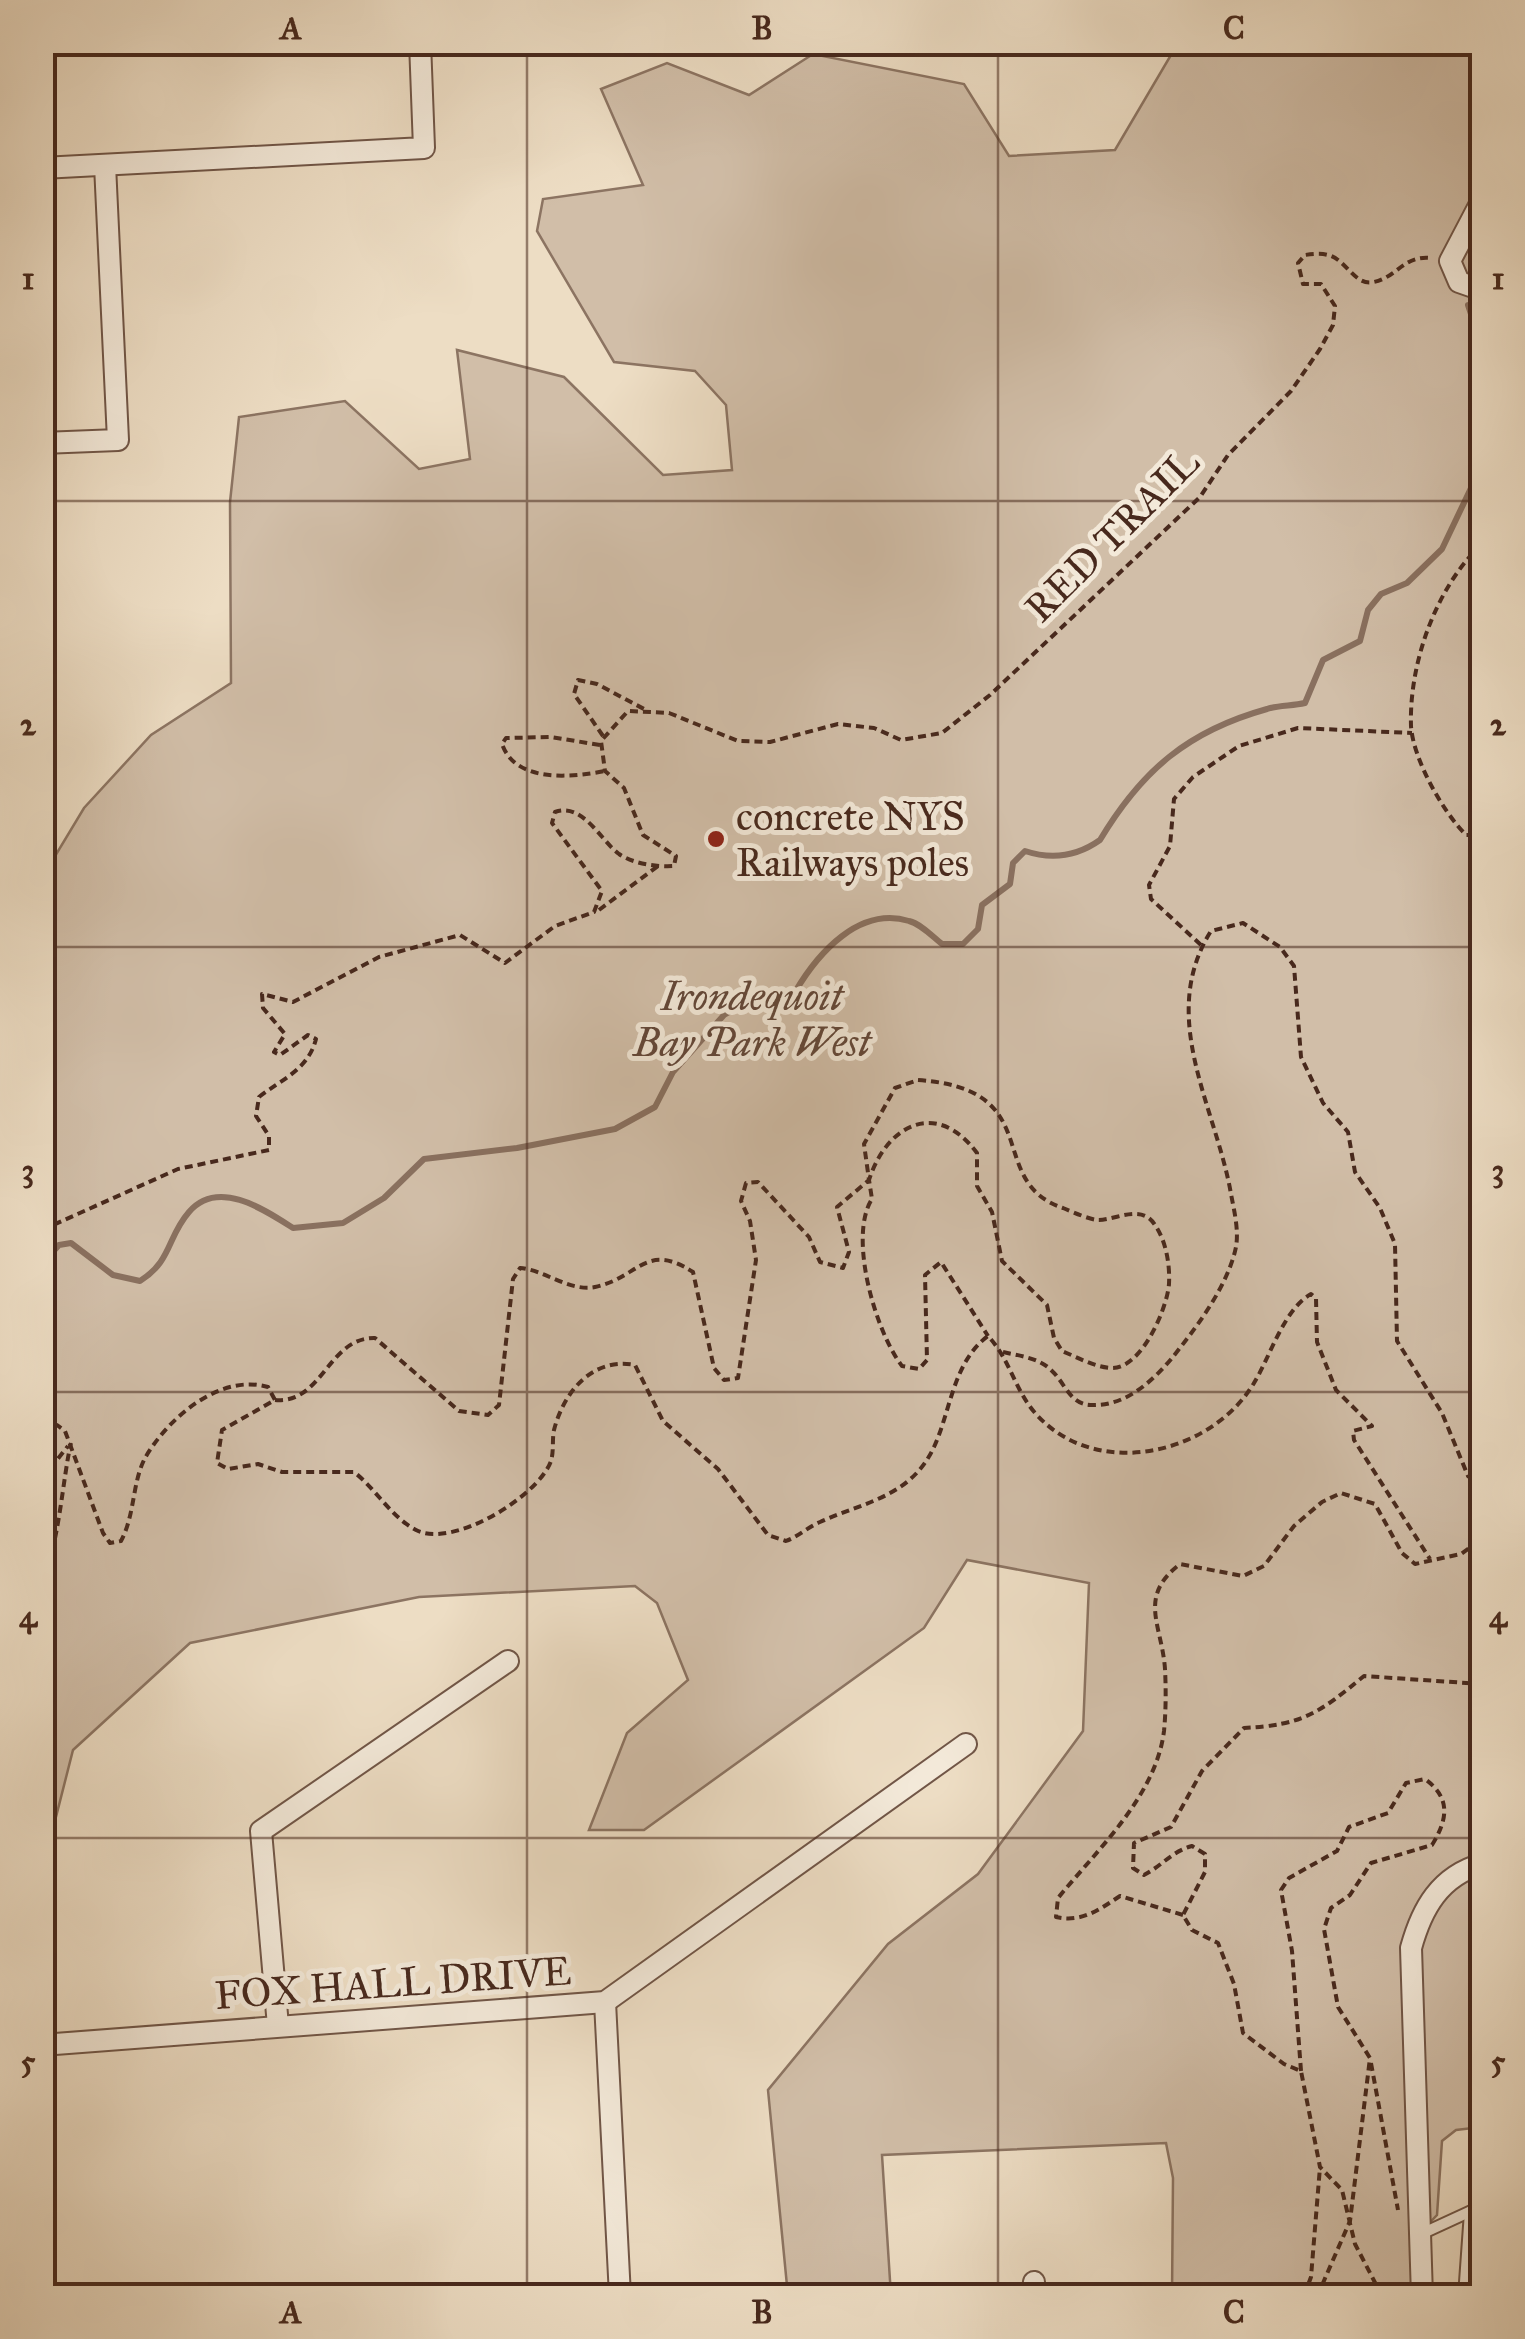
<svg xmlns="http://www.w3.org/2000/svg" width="1525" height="2339" font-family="'IM FELL Great Primer',serif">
<rect width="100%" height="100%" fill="#edddc4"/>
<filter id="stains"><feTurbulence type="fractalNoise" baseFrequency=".002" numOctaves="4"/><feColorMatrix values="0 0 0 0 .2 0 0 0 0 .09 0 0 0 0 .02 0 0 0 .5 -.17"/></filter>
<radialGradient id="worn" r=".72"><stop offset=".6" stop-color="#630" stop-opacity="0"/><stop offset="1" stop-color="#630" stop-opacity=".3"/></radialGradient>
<path fill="#d1bea8" stroke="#8c7462" stroke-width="2.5" d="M1178,43H1482V2127L1456,2130L1442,2141L1437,2215L1418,2235L1422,2296H1172L1173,2178L1166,2143L882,2155L891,2296H788L768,2090L888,1944L978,1874L1083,1731L1089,1583L967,1560L924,1628L644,1830H589L627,1733L688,1680L657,1603L635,1586L419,1597L190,1643L73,1750L43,1868V876L84,808L151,735L231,683L230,502L239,417L345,401L419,469L470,459L457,350L564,377L663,475L732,470L726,405L695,371L614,362L537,231L543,199L643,185L601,89L667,63L749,95L813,54L964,84L1009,156L1115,150Z"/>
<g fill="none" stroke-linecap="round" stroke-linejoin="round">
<g stroke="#89705f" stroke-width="6">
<path d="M1480,260L1482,258"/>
<path d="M1468,305L1482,347"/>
<path d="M42,1264L59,1245L71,1243L113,1275L140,1281C172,1261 167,1237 189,1212C218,1178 265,1210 293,1228L343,1223L384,1198L424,1159L517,1148L615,1129L655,1107L673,1072L724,1015L751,1000L795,992C818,953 859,906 909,921C921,924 932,936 942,944H963L978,929L982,905L1010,884L1013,863L1025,851C1052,860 1076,857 1100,840C1142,770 1188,731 1267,709C1278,705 1292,706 1305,703L1323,660L1360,641L1368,610L1381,594L1407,583L1442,549L1482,465"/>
</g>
<g stroke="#715647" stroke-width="14">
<g id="service">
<path d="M1419,2235L1482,2206"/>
<path d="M1464,2296L1470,2212"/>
</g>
</g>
<g stroke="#715647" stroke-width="24">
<g id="minor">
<path d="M42,168L424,148L420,42"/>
<path d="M1482,200L1450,261L1459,282L1482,290"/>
<path d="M42,443L118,440L105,165"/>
<path d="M605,2002L620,2296"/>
<path d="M278,2026L261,1831L508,1661"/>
<path d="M42,2045L605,2002L966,1744"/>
<path d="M1032,2296L1034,2282"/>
<path d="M1422,2296L1411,1948C1422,1908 1440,1876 1482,1864"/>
</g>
</g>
<g stroke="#48291d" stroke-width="4" stroke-dasharray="8 5" stroke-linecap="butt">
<path d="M1482,544C1436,587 1409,663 1411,726C1413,759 1443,812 1466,835H1482"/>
<path d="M603,736L574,694L578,680L597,684L644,709"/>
<path d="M600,745L551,737L506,738L502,744C516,784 573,777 605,771"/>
<path d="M599,910L658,866"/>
<path d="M1201,945L1151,899L1149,885L1170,846L1174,799L1193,777L1239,746L1298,728L1412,733"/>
<path d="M918,1080C1049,1089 983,1181 1063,1208C1073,1212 1090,1220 1099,1220C1118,1219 1142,1204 1155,1225C1166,1241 1170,1264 1169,1284C1167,1309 1142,1367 1113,1368C1096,1368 1077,1357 1062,1351L1054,1338L1047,1305L1002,1261L992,1212L977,1186V1153C937,1099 887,1124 869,1180L864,1144L895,1088Z"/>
<path d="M42,1230L178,1169L269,1150V1136L256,1116L259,1097C282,1079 308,1070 316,1039L308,1035L280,1055L274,1052L285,1034L263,1008L262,994L293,1002L379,957L460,935L505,963L555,926L594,912L602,891L552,823L555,812C583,802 601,841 619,854C634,864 656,867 674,866L676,856L643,835L624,788L605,771L601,741L628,711L669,713L738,741L770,742L838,724L874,728L901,740L942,733L990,695L1200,497L1228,455L1291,391L1320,349L1333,325L1335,306L1321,284H1303L1298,263L1305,255C1312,254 1321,253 1328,255C1346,259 1355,287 1374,282C1397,277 1404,255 1431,258"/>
<path d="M1003,1352C1020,1356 1040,1358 1052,1371C1065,1383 1070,1404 1090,1405C1124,1407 1151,1383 1172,1358C1196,1328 1228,1286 1236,1247C1239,1230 1234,1210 1231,1194C1216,1107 1157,1017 1211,931L1243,923L1280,947L1294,966L1301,1057L1323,1103L1348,1132L1355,1172L1380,1208L1395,1244L1397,1341L1442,1413L1468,1476L1482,1486"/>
<path d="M275,1400C323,1404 328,1337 375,1338L459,1411L488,1415L499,1405L513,1279L520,1268C545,1270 569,1292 595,1287C639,1278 645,1241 693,1272L714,1368L724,1380L738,1378L756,1260L750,1221L741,1201L746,1183L758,1182L809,1237L820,1262L843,1268L849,1252L837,1207L869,1180L872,1199C848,1236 875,1331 902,1366L919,1369L927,1360L925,1275L941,1262L988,1336"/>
<path d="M42,1430L57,1425L65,1431L103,1533L110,1543L121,1541C135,1515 132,1483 145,1458C168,1418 220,1373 268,1387L275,1400L222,1430L217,1463L228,1469L258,1464L282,1472H354C376,1489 391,1517 416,1530C452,1549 538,1497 551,1461C554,1451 552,1439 554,1430C564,1391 593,1357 635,1365L663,1421L718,1469L768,1535L786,1541C799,1536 808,1527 820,1522C864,1502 911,1497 934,1447C951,1410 953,1362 988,1336C1010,1359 1015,1391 1036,1414C1096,1481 1211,1455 1254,1383C1270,1357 1284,1309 1311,1294L1316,1298L1317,1342L1336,1390L1372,1426L1353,1431L1354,1440L1430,1559"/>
<path d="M42,1479L68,1446"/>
<path d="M42,1575C58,1555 63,1475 71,1443"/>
<path d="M1183,1915L1120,1896C1100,1909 1082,1923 1056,1917L1058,1898C1097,1850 1156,1796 1164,1731C1166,1711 1166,1688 1165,1669C1162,1625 1137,1597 1180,1564L1243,1576L1264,1566L1294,1526L1322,1502L1341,1493L1375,1504L1402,1553L1415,1564L1461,1554L1482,1539"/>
<path d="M1371,2063L1398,2210"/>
<path d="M1301,2071L1292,1951L1281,1890L1289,1878L1337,1851L1349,1827L1388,1813L1406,1783L1425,1779C1451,1798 1448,1819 1432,1845L1371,1863L1350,1895L1331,1908L1324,1929L1338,2007L1370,2058L1350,2221L1323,2283L1322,2296"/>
<path d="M1304,2296L1311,2277L1320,2167"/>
<path d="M1382,2296L1355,2244L1342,2190L1320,2167L1301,2071L1284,2064L1243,2033L1234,1984L1218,1943L1192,1930L1183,1915L1205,1872V1854L1192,1846C1171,1852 1163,1865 1144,1875L1133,1868L1134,1843L1171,1827L1202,1771L1244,1728C1303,1725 1319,1713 1364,1676L1482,1684"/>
</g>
<use href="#service" stroke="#f3e9d9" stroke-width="10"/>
<use href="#minor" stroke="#f3e9d9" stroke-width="20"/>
</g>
<path fill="none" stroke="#48291d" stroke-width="2.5" stroke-opacity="0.55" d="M527,42V2296M998,42V2296M42,501H1482M42,947H1482M42,1392H1482M42,1838H1482"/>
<circle fill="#8f2418" stroke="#f3e9d9" stroke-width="4" cx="716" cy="839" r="10"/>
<g text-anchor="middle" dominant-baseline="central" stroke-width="10" stroke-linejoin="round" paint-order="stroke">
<g font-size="40" fill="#48291d" stroke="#f3e9d9">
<text transform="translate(1112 535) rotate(-45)">RED TRAIL</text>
<text transform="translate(393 1983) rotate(-4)">FOX HALL DRIVE</text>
</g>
<g font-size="40" fill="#48291d" stroke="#f3e9d9" text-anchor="start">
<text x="736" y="816">concrete NYS<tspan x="736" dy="46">Railways poles</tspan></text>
</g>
<g font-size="40" font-style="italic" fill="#634739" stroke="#f3e9d9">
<text x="752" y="996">Irondequoit<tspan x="752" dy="46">Bay Park West</tspan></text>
</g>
</g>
<rect width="1525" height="2339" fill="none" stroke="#edddc4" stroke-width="110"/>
<rect x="55" y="55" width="1415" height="2229" fill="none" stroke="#48291d" stroke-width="4"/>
<g font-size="32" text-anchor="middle" font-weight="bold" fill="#48291d">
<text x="291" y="39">A</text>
<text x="762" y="39">B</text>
<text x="1234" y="39">C</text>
<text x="28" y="289">1</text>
<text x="1498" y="289">1</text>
<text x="28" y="735">2</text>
<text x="1498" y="735">2</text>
<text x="28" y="1181">3</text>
<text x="1498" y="1181">3</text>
<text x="28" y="1627">4</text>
<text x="1498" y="1627">4</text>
<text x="28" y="2072">5</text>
<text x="1498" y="2072">5</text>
<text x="291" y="2323">A</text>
<text x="762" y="2323">B</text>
<text x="1234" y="2323">C</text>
</g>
<rect width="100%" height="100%" filter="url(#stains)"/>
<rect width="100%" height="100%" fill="url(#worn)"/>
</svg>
